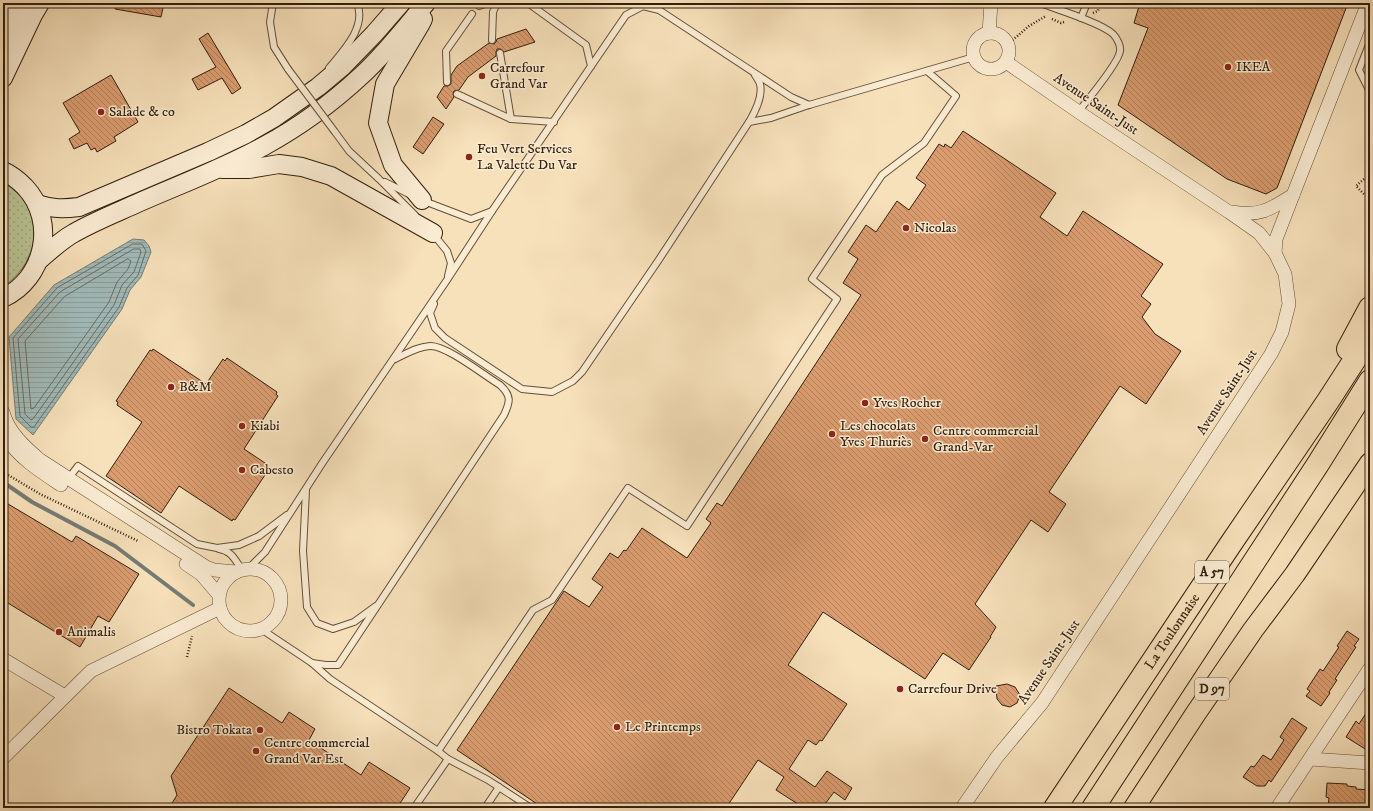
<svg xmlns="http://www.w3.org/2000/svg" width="1373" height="811" font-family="'IM FELL DW Pica',serif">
<defs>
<pattern id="grass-dots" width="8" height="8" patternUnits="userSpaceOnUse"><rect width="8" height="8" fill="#b9c393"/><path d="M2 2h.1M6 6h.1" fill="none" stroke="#a0a77e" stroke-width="1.8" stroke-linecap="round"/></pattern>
<pattern id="water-rules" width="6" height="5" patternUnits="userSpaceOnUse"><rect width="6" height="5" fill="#a1bbba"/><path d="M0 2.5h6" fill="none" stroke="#8ba09f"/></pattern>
<pattern id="building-back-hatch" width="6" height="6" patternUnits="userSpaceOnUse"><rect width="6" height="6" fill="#db9d70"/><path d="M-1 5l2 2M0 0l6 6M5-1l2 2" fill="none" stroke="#b27f5a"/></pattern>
</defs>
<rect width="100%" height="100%" fill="#f7e1bb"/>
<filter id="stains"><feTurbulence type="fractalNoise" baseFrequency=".005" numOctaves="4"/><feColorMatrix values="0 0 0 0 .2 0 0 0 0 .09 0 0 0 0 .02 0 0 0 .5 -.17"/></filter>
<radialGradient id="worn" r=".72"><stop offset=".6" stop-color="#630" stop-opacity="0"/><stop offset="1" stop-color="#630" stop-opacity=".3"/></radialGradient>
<path fill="url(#grass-dots)" stroke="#767050" d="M3,181C10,186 16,191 22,198C45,228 33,267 3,287Z"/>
<path fill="url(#water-rules)" stroke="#757c75" d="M133,239L144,240L149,246L151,252L141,277L130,290L122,309L33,435L16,419L9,337L54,285Z"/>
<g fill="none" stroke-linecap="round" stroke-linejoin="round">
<g stroke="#6a6c64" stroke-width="1">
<path d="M133,244H142L146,251L138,275L127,288L119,307L34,427H31L20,416L13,338L57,288Z"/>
<path d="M134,249H140L141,252L134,272L122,285L114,305L33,419L31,420L25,414L18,339L60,292Z"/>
<path d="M128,259L131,261L128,269L117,282L109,302L34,408L31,409L25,341L64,297Z"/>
</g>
<path stroke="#757c75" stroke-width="4" d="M3,482L32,502L115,546L193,605"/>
</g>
<g fill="url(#building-back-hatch)" stroke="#321e0d">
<path d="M115,3H164L161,17L115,9Z"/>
<path d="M1140,3H1348L1277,188L1266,194L1227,179L1118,105L1148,28L1134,23Z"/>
<path d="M526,29L535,42L504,52L501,49H497L496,52V56L468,77L459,90L454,91L453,94L454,97L446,109L437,97L444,86H448L451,84V75L457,66L489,43L494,44L496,42L497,39Z"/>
<path d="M208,33L241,88L232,94L222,78L198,90L192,79L216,67L199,39Z"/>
<path d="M111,75L138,122L114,137L116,141L97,152L95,148L91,150L87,143L74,149L69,139L80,132L63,103Z"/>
<path d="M433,117L444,124L423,154L413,147Z"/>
<path d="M963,131L1056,193L1040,217L1067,236L1083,211L1163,264L1141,296L1151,304L1142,317L1155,334L1181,351L1146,404L1120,386L1049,492L1066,504L1048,532L1031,520L975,604L996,627L990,637H991L969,670L943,653L925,679L823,612L788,665L847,704L822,741L820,740L816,745L808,740L789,769L815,787L827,771L852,788L845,800L834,792L822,808H804L776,790L784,777L758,760L726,808H543L457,750L564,591L589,607L603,587L592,579L610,553L618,558L624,550L626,551L642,528L687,558L711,523L706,519L717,503L722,506L861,295L843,283L858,259L848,252L866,225L876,232L897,201L909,210L926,185L916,178L939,144L944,147L945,144L951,148Z"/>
<path d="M153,349L206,384L223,359L225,361L227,358L277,392L276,394L278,396L244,449L268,465L267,467L269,469L235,520L233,519L232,521L179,486L161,513L106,476L142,422L117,405L118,402L116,401L150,350L152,351Z"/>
<path d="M3,501L72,542L76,536L139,574L109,622L98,616L80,647L3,600V576L8,568L3,565Z"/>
<path d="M1347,631L1359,639L1354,646L1356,647L1335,679L1337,680L1329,692L1330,693L1321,706L1306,696L1310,691L1307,689L1320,669L1323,671L1339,647L1337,646Z"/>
<path d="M1007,684L1015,687L1020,695L1017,703L1010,707L1002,705L997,699L996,686Z"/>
<path d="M229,688L282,723L289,712L315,729L309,740L361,775L369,762L410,788L397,808H169L177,795L171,776Z"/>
<path d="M1370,707V752L1346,737L1356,721L1359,724Z"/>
<path d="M1292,718L1307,728L1271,782L1269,780L1265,786H1257L1243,777L1251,766L1254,767L1263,755L1271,760L1284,740L1280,737Z"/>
<path d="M1327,783L1347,784V786L1356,787V789L1370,790V808L1328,806L1329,798L1326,797Z"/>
</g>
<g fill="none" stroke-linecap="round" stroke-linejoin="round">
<g stroke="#634f38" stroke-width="8">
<g id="lane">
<path d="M273,3L270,22L274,47L288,69"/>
<path d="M528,3L586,45L591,66"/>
<path d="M1040,3C1056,9 1102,23 1113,34C1117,38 1121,46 1120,51C1119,62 1087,101 1078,112"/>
<path d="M479,6L488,3"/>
<path d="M1081,18L1087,3"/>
<path d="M3,19L13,3"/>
<path d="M492,40L493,12L497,3"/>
<path d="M1370,42L1359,70L1370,92"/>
<path d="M500,53L511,119"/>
<path d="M329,68C343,51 367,27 357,3"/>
<path d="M447,82L446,51L472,14"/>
<path d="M457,94L511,119L554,122"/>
<path d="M749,122C755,112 763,96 760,84C759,81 757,78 755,75"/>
<path d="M335,132L349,151L379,179L415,215"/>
<path d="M385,182L409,194"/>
<path d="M424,201L471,219L492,211"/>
<path d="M434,235L447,251L451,263L448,276"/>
<path d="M434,304L430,313L435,328L445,338L522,389L552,392L573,381L582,372L658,261L749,122L771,118L809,105L974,57"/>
<path d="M68,479L78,466L197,544L217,548L239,545L259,536L287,515"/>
<path d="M306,490L303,551L307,607L317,623L333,629L354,622L376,606"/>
<path d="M219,549C232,551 235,560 242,570"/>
<path d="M248,569L265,552L323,462L447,280L492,211L626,15L643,6L659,10L791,97L809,105"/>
<path d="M261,629L312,663L330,679L438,751L533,610L552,600L628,488L687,526L837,299L812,279L882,175L924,143L956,96L927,71"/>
<path d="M312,663L326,665H338L504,415C510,402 512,396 500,385C485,376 446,345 430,346C416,347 406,354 395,359"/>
<path d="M438,751L448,759L488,780L531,808"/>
<path d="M414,808L448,759"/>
<path d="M485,808L499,787"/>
</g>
</g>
<g stroke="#634f38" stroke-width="14">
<g id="street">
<path d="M989,33L991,3"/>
<circle cx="991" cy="51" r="18"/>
<path d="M1232,212C1259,217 1271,209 1293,195"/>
<path d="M1275,253L1276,239L1293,195L1368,3"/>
<path d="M3,412C8,432 25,447 40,460L206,567L214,570L236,572"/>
<path d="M3,434C19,458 38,470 61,485"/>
<path d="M186,564L201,574L219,595"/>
<circle cx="250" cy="600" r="31"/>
<path d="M3,659L65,696"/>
<path d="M3,758L91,671L220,608"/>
<path d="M1310,759L1370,763"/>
<path d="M962,808L997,757L1042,703L1271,354L1282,332L1289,304L1285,274L1275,253L1259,233L1229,212L1086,117L1006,62"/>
<path d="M1277,808L1370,668"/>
</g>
</g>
<g stroke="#321e0d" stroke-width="20">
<g id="secondary">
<path d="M3,41L25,3"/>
<path d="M3,78L33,15L40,3"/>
<path d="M222,169H249L279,164L302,167L331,176L433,233"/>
<path d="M3,171C12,175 19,181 25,187C57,221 45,279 3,298"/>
<path d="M422,200L393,165L378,123L385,84L420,25L423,19"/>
<path d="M37,204C53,209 63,209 79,207L208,152L246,134L274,118L318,87L343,66L374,34L401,3"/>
<path d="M38,261C50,251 61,240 74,233C95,221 118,212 140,202C181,184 224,168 264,146C299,127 332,103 362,75C385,54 405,28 426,3"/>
</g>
</g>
<g stroke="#321e0d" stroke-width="22">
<path id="primary" d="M1134,808L1196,713L1253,630L1295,574L1370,463"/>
</g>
<g stroke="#321e0d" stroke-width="24">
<g id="highway">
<path d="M1348,349L1370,308"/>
<path id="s1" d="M1055,808L1230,545L1328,401L1370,336"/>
<path d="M1093,808L1318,464L1370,381"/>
</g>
</g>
<g stroke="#321e0d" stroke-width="2.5" stroke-dasharray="1 2" stroke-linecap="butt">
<path d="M1093,13L1098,11L1101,3"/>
<path d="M1052,19L1061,23L1064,22"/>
<path d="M1008,44L1029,26L1046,16"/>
<path d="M1364,194L1356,186L1370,174"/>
<path d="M3,472L40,494L138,541"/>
<path d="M187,657L192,636"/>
</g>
<use href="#lane" stroke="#faecd3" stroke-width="6"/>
<use href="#street" stroke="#faecd3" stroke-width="13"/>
<use href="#secondary" stroke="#faecd3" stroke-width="18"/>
<use href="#primary" stroke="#f7e1bb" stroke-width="20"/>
<use href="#highway" stroke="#f7e1bb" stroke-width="22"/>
<g stroke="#634f38" stroke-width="8" stroke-linecap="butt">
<path id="lane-bridge" d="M288,69L335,132"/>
</g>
<use href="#lane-bridge" stroke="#faecd3" stroke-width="6"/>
</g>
<g fill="#8f2418" stroke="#faecd3" stroke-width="1.5">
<circle cx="1228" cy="67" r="4"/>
<circle cx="482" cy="76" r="4"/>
<circle cx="101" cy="112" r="4"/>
<circle cx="469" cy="157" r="4"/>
<circle cx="906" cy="228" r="4"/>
<circle cx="171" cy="387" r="4"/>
<circle cx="865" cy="403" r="4"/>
<circle cx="242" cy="426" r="4"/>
<circle cx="832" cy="434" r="4"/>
<circle cx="925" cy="439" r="4"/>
<circle cx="242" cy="470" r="4"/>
<circle cx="59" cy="632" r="4"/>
<circle cx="900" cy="689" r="4"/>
<circle cx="617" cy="727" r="4"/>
<circle cx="260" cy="730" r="4"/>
<circle cx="256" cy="751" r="4"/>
</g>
<g text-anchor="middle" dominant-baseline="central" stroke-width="3" stroke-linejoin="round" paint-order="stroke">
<g fill="#faecd3" stroke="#6e5c48" stroke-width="1">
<rect x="1195" y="561" width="34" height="22" rx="3"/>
<rect x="1195" y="678" width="34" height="22" rx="3"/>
</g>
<g font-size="13" font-weight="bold" fill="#321e0d">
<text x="1212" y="572">A 57</text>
<text x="1212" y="689">D 97</text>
</g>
<g font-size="14" fill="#321e0d" stroke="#faecd3" text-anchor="start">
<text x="1236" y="67">IKEA</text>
<text x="490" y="68">Carrefour<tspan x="490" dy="16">Grand Var</tspan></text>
<text x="109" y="112">Salade &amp; co</text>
<text x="477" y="149">Feu Vert Services<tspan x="477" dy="16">La Valette Du Var</tspan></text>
<text x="914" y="228">Nicolas</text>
<text x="179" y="387">B&amp;M</text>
<text x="873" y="403">Yves Rocher</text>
<text x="250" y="426">Kiabi</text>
<text x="840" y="426">Les chocolats<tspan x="840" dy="16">Yves Thuriès</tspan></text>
<text x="933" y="431">Centre commercial<tspan x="933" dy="16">Grand-Var</tspan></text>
<text x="250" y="470">Cabesto</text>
<text x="67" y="632">Animalis</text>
<text x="908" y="689">Carrefour Drive</text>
<text x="625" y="727">Le Printemps</text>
<text x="252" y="730" text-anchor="end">Bistro Tokata</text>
<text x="264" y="743">Centre commercial<tspan x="264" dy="16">Grand Var Est</tspan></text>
</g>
<g font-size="14" fill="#321e0d" stroke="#faecd3">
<text transform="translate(1096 104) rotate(34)">Avenue Saint-Just</text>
<text transform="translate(1227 392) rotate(-57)">Avenue Saint-Just</text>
<text stroke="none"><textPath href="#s1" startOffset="212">La Toulonnaise</textPath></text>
<text transform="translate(1049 662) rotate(-56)">Avenue Saint-Just</text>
</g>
</g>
<rect width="1373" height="811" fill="none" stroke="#f7e1bb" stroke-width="16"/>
<rect x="4" y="4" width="1365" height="803" fill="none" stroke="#321e0d" stroke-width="2"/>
<rect x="8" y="8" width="1357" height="795" fill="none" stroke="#321e0d"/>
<rect width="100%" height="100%" filter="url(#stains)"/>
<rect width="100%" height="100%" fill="url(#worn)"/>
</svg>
